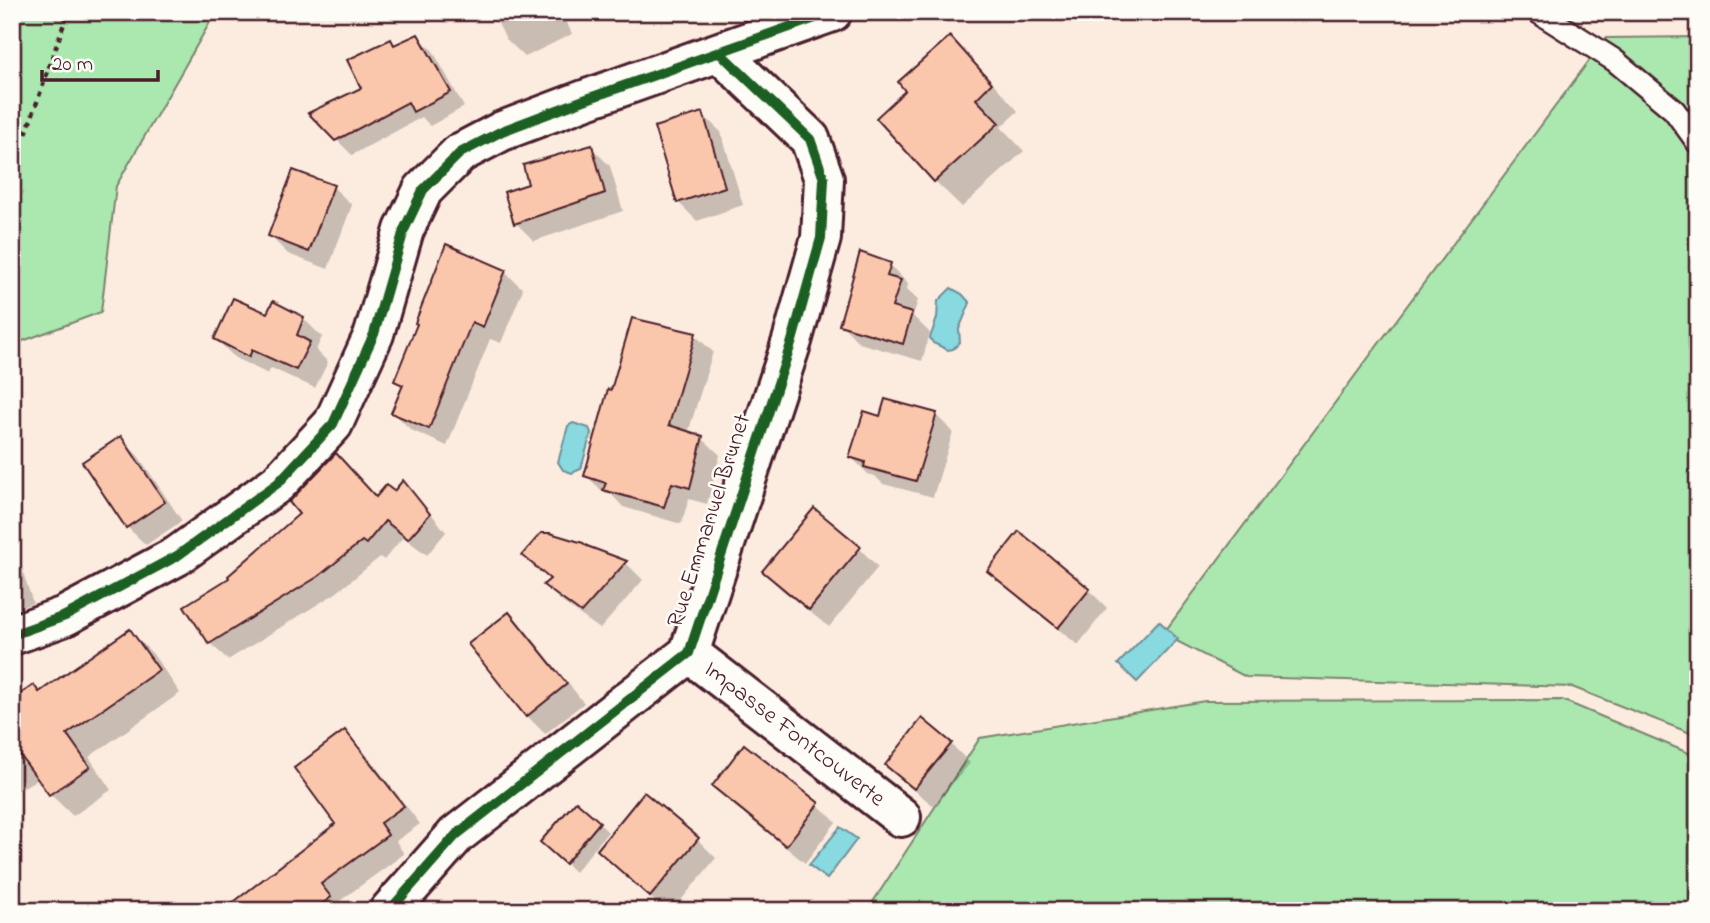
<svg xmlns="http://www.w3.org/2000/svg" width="1710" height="923" font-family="'Indie Flower',sans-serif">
<rect width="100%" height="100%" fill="#fcece0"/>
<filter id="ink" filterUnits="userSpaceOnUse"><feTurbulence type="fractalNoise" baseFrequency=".0143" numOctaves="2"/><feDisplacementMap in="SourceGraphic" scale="14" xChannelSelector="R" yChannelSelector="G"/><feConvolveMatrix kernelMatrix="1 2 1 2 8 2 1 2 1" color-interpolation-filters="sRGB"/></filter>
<g filter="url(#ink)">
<g fill="#aae8af" stroke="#7a846d" stroke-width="2">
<path d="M12,12H221L213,17L116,186L101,312L12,345Z"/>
<path d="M1698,37V736L1572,687L1246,677L1163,634L1606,38Z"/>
<path d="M1562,700L1698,757V911H867L980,738L1205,701Z"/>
</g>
<g fill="#88d9e0" stroke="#6f8f98" stroke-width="2">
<path d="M951,288L962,294L970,303L959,329L960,342L953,349L948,350L933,343L930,338L937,318L938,301Z"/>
<path d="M573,423L589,428L591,433L581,469L572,473L563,470L558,462L568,426Z"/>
<path d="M1159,621L1178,639L1137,682L1118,664Z"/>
<path d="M840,827L857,839L827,879L809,865Z"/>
</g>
<g fill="#0003">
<path d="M492,12H562L572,34L525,57L506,39Z"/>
<path d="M632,12H654L637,18Z"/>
<path d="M418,36L433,51L464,107L430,126L422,117L352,155L311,114L363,89L391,41L396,46Z"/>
<path d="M950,38L977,65L1018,111L1001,127L1024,151L962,207L935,181L908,92Z"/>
<path d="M702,114L721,132L743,205L697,221L678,202Z"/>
<path d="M591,147L610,166L623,211L534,241L516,223L531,185Z"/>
<path d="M333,187L352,205L328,269L288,254L270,236Z"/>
<path d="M447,246L505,272L523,289L501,343L490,339L447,446L411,430L393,412L404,388L396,381Z"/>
<path d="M890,265L908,284L907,289L918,300L913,316L930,333L922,361L859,343L841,324Z"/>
<path d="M268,315L303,318L322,337L316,350L328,362L315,388L271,368L268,374L235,358L216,339Z"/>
<path d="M695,335L713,352L688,433L702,438L720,455L707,504L689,499L681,524L623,507L612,495L604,493L586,475Z"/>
<path d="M936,415L953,432L933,497L883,484L875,476L868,474L851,457L881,418Z"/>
<path d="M121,438L139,457L182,521L146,545L127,527Z"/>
<path d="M403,483L420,500L446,532L427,555L403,537L384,560L380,557L336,593L228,660L210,643L377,498L394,493Z"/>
<path d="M585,546L626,563L643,580L600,629L562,602L545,585L551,580L525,555Z"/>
<path d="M859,548L878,567L829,627L782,590L764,571Z"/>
<path d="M12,556L14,561L22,569L33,603L12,610Z"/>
<path d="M989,571L1089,590L1107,608L1078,645L1008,589Z"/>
<path d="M509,614L527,632L584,703L545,734L527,716L470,644Z"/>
<path d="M130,631L153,654L180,693L89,757L111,790L73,816L50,794L39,778L12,794V701L34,687L41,693Z"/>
<path d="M922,721L951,744L970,763L934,806L905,783L887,765Z"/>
<path d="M345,732L363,750L420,824L396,841L404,854L337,903L344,911H229L338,824Z"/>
<path d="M714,786L817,804L836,822L805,863L732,804Z"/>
<path d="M644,795L698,840L716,858L672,911H666L618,868Z"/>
<path d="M599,823L608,832L575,872L552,850Z"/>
</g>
<g fill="#fbc7ac" stroke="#4a1f2b" stroke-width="2">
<path d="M418,34L451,92L413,112L408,102L335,141L308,113L361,88L347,60L391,39L394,45Z"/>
<path d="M950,36L992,83L976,99L999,123L934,182L876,118L905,91L898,82Z"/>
<path d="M703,112L725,187L677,203L654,127Z"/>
<path d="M592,145L605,193L514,224L504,192L528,184L523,165Z"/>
<path d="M293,170L334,185L309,252L268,236Z"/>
<path d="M446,244L506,270L483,327L472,322L429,429L391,413L403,385L394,381L417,324L415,323Z"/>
<path d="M860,252L891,263L887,276L901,280L892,307L912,313L903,344L839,325Z"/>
<path d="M233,298L267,313L273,301L304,317L297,335L310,342L296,370L252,350L249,357L214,339Z"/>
<path d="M632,318L696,333L669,425L703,436L690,488L672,483L664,507L603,490L606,483L584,476L608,389L611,390Z"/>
<path d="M885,399L937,413L916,481L864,467L865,462L849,457L864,411L880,416Z"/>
<path d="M121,436L165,502L126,528L82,462Z"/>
<path d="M336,453L376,497L386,485L394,491L403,480L430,514L408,539L385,521L366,544L362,541L319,576L209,644L184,606L229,578L228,576L299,514L289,502Z"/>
<path d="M814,508L861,547L809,610L762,571Z"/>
<path d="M1019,531L1090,589L1058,628L987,571Z"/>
<path d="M541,533H550L583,543L587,546L627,561L581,613L543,585L550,579L522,555Z"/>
<path d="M509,612L567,684L526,717L468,644Z"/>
<path d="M130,629L159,670L67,734L90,767L49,795L12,744V699L34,685L39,692Z"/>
<path d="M922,718L952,743L914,789L885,765Z"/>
<path d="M345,730L404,806L380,823L388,835L321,884L331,897L314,911H222L335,824L294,768Z"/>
<path d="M744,744L819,803L786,846L712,786Z"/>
<path d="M644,792L699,838L650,897L597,850Z"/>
<path d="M576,801L600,822L565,864L540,842Z"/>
</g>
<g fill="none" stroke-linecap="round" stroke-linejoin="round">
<g stroke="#4a1f2b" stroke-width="26">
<path id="service" d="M1538,12L1614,60L1674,110L1698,143"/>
</g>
<g stroke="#4a1f2b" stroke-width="44">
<g id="minor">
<path d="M12,635L65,616L177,556L278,483L333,424L374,334L404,230L423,190L460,153L502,131L584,100L832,12"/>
<path id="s1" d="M689,653L901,817"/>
<path d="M389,911L456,835L689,653L792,341L821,238L824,179L810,139L720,53"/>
</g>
</g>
<path stroke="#4a1f2b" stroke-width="4.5" stroke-dasharray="5 5" stroke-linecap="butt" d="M26,134L68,12"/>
<use href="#service" stroke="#fdfcf7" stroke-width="21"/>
<use href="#minor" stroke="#fdfcf7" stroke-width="38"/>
<g stroke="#fdfcf7" stroke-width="15">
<g id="cycleway">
<path d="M12,635L65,616L177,556L278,483L333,424L374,334L404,230L423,190L460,153L502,131L584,100L832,12"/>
<path d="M389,911L456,835L689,653L792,341L821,238L824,179L810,139L720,53"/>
</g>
</g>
<use href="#cycleway" stroke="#1b5e20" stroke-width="10"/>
</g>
</g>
<g text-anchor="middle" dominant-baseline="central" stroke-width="5" stroke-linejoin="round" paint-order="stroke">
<g font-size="24" fill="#4a1f2b" stroke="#fdfcf7">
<text transform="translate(710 521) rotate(-72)">Rue Emmanuel Brunet</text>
<text stroke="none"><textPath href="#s1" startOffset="133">Impasse Fontcouverte</textPath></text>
</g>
</g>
<rect width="1710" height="923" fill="none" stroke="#fdfcf7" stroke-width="42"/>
<rect x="21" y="21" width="1668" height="881" fill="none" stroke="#4a1f2b" stroke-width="2.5" filter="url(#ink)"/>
<path d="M42 70v10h116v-10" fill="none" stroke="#4a1f2b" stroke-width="3.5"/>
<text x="52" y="70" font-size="21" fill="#4a1f2b" stroke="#fdfcf7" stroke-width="5" paint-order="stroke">20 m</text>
</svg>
